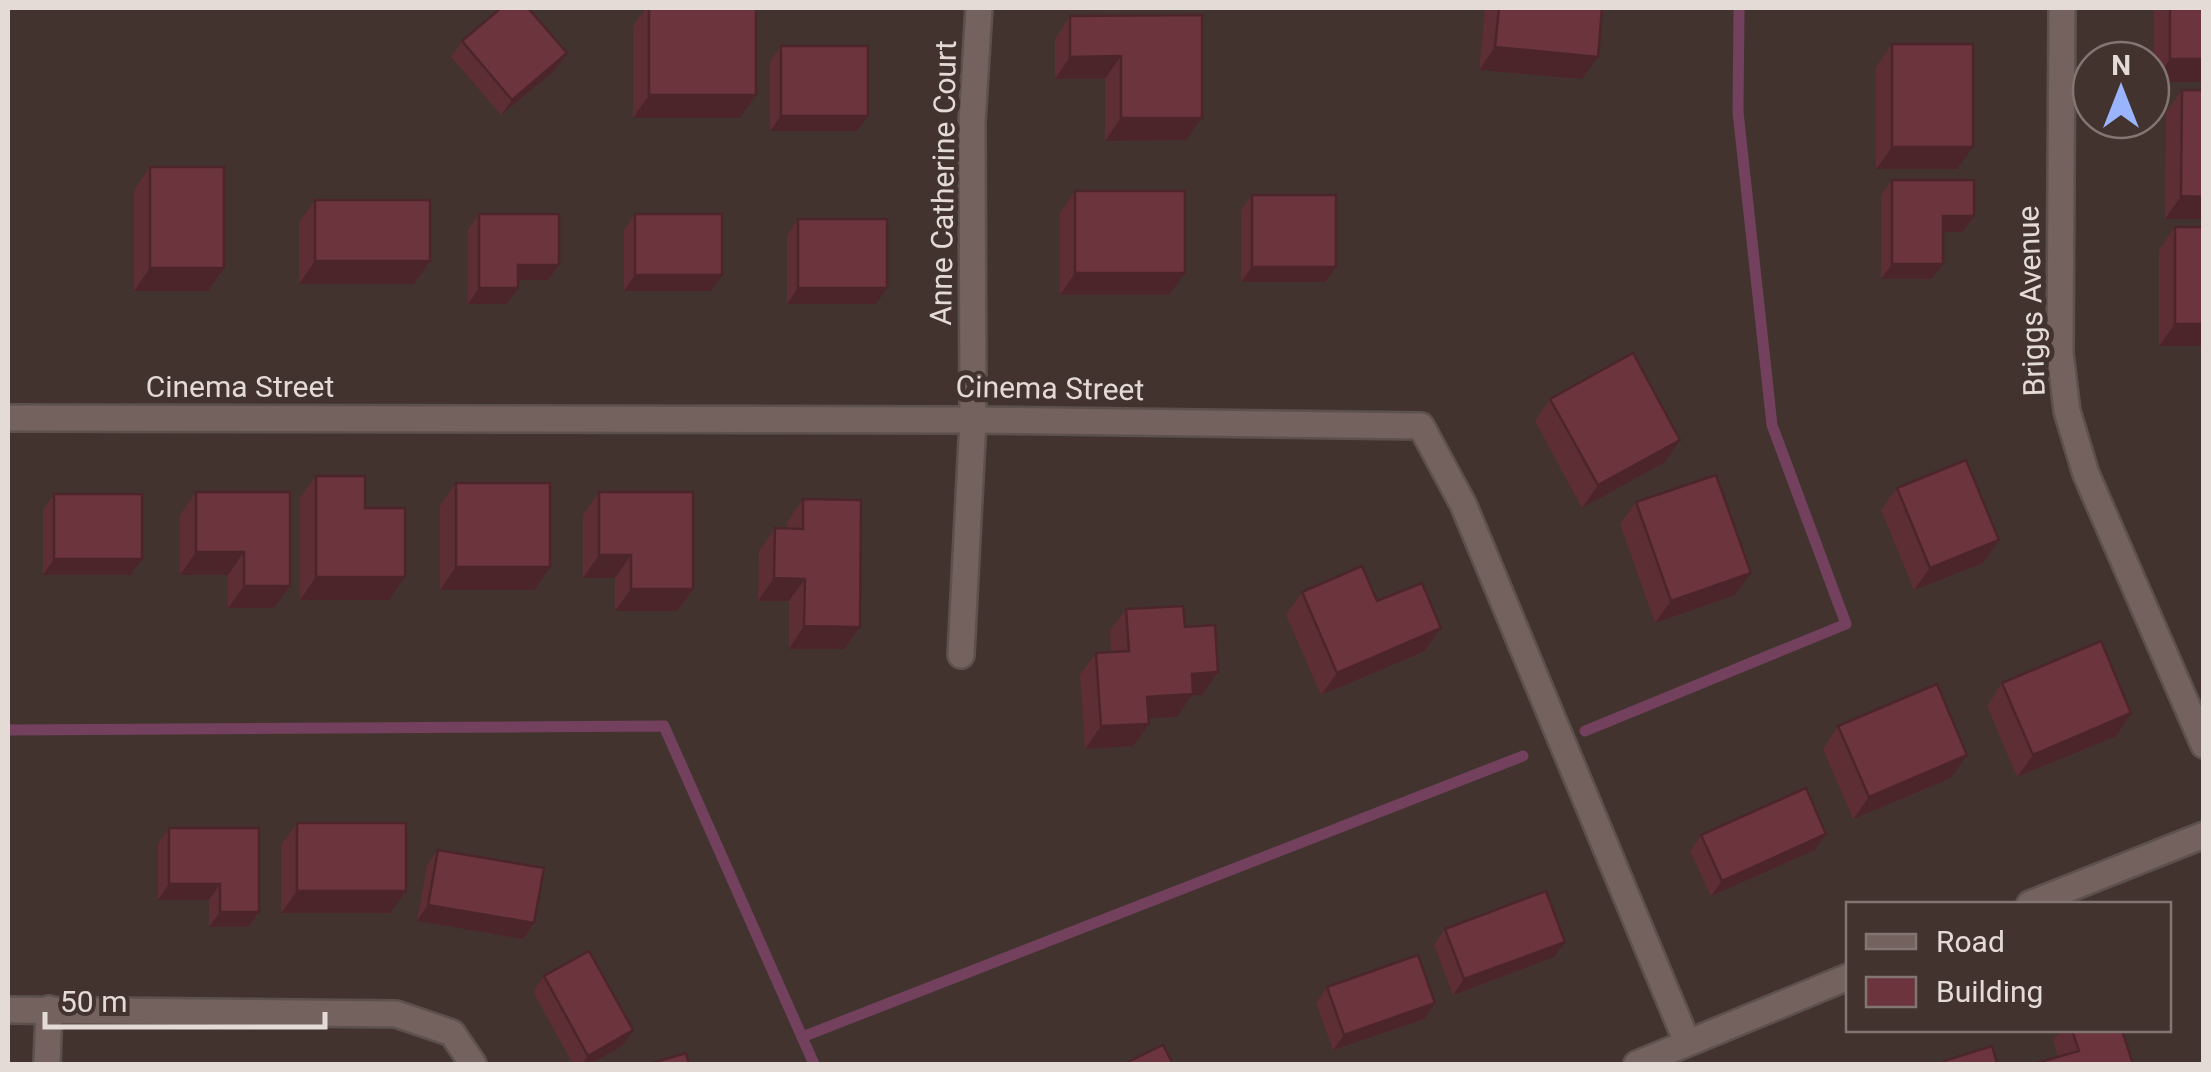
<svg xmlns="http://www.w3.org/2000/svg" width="2211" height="1072" font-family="Roboto,sans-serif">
<rect width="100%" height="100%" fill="#42332f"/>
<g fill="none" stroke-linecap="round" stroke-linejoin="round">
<g stroke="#73415d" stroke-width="11">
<path d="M8,730L664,726L814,1064"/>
<path d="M1585,731L1846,624L1772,425L1738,112L1739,8"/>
<path d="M802,1037L1523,756"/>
</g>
<g stroke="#5d514d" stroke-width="30">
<g id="street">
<path d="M2062,8L2060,353L2067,411L2086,474L2204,745"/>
<path d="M8,418L973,420L1421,426L1463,504L1687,1042"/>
<path d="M961,655L973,420L972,122L979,8"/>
<path d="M8,1010L396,1014L452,1033L473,1064"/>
<path d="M47,1064L49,1009"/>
</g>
</g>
<g stroke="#5d514d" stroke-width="30">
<g id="secondary">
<path d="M2030,904L2204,835"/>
<path d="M1637,1064L1848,977"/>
</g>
</g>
<use href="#street" stroke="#73625d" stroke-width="25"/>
<use href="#secondary" stroke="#73625d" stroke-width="25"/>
</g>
<g fill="#5d2e34">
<path d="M646,8H756L740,118H633V26Z"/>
<path d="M1485,8H1602L1582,79L1479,70Z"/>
<rect x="2154" y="8" width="50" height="74"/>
<path d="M1202,15L1186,140L1105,141V79H1055V39L1070,16Z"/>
<path d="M462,41L567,53L556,69L501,115L451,57Z"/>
<path d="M1892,44L1957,169H1876V67Z"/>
<path d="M781,46L857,131H770V61Z"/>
<path d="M2182,90H2204V219H2165L2166,112Z"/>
<path d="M150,167L224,268L208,291H134V190Z"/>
<path d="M1892,180L1974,216L1963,232H1943V264L1932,279H1881V195Z"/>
<path d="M1075,191L1169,295H1060V213Z"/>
<path d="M1252,195L1336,267L1325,282H1241V210Z"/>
<path d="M315,200L430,261L414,284H299V222Z"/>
<path d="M479,214L559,265L548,280H518V288L507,304H468V230Z"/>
<path d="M635,214L711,291H624V230Z"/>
<path d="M798,219L876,304H787V235Z"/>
<path d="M2175,227L2204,346H2159V250Z"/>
<path d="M1550,399L1665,462L1582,508L1535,421Z"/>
<path d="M316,476L365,508L389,600H300V498Z"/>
<path d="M456,483L535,590H440V506Z"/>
<path d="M1897,488L1999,540L1983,563L1914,590L1881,510Z"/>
<path d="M196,492L290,586L274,608H228V575H180V515Z"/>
<path d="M599,492L693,589L677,611H615V578H583V515Z"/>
<path d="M54,494L131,575H43V510Z"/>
<path d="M803,499L860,627L844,649H789V601H758L759,551L775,528H787V522Z"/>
<path d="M1636,502L1735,595L1655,623L1620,524Z"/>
<path d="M1302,592L1441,628L1425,651L1321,695L1286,615Z"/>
<path d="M1126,609L1185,627L1218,672L1202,695H1192L1177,717L1149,718V724L1133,746L1085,749L1080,675L1096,653L1111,652L1110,631Z"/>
<path d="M2002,683L2116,736L2017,777L1987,706Z"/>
<path d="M1838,726L1951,778L1853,819L1823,749Z"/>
<path d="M297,823L390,913H281V845Z"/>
<path d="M169,828L259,912L248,927H209V900H158V844Z"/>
<path d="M1701,835L1815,850L1711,896L1690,851Z"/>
<path d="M438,850L534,923L523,939L417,921L427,865Z"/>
<path d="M1445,929L1554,957L1453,995L1434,945Z"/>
<path d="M544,976L622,1046L590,1064H573L533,992Z"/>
<path d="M1327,987L1435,1003L1424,1019L1333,1050L1316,1003Z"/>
<path d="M2061,1030H2122L2133,1064L2058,1057L2053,1041Z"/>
</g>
<g fill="#4c252b">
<path d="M1495,47L1598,57L1582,79L1479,70Z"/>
<path d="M567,53L556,69L501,115L512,100Z"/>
<path d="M1121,56L1105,79H1055L1070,57Z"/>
<path d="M2170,59H2204V82H2154Z"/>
<path d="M649,95H756L740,118H633Z"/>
<path d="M781,116H868L857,131H770Z"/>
<path d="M1121,118H1202L1186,140L1105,141Z"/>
<path d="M1892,147H1973L1957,169H1876Z"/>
<path d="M2181,196L2204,197V219H2165Z"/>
<path d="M1943,216H1974L1963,232H1932Z"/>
<path d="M315,261H430L414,284H299Z"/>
<path d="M1892,264H1943L1932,279H1881Z"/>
<path d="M518,265H559L548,280H507Z"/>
<path d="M1252,267H1336L1325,282H1241Z"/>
<path d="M150,268H224L208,291H134Z"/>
<path d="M1075,273H1185L1169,295H1060Z"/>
<path d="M635,275H722L711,291H624Z"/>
<path d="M479,288H518L507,304H468Z"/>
<path d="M798,288H887L876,304H787Z"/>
<path d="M2175,324H2204V346H2159Z"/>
<path d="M1680,440L1665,462L1582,508L1598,485Z"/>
<path d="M1999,540L1983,563L1914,590L1930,568Z"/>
<path d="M196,552H244L228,575H180Z"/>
<path d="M599,555H631L615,578H583Z"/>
<path d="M54,559H142L131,575H43Z"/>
<path d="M456,567H550L535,590H440Z"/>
<path d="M1751,573L1735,595L1655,623L1671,601Z"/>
<path d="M316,577H405L389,600H300Z"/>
<path d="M774,578L805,579L789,601H758Z"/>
<path d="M244,586H290L274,608H228Z"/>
<path d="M631,589H693L677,611H615Z"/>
<path d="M804,626L860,627L844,649H789Z"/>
<path d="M1441,628L1425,651L1321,695L1337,673Z"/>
<path d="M1218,672L1202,695H1192L1177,717L1131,719L1147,697L1192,674Z"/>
<path d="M2131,713L2116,736L2017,777L2033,755Z"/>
<path d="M1149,724L1133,746L1085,749L1101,726Z"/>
<path d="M1967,755L1951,778L1853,819L1869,797Z"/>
<path d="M1826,834L1815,850L1711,896L1722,881Z"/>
<path d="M169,884H220L209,900H158Z"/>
<path d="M297,891H406L390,913H281Z"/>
<path d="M428,905L534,923L523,939L417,921Z"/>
<path d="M220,912H259L248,927H209Z"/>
<path d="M1565,942L1554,957L1453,995L1464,979Z"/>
<path d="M1435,1003L1424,1019L1333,1050L1344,1035Z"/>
<path d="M633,1030L622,1046L590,1064H582L588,1056Z"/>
</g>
<g fill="#6c353d" stroke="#4c252b" stroke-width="2.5">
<path d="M501,8H528L567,53L512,100L462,41Z"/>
<rect x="649" y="8" width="107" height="87"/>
<path d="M1499,8H1602L1598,57L1495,47Z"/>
<rect x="2170" y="8" width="34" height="51"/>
<path d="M1202,15V118H1121V56L1070,57V16Z"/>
<rect x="1892" y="44" width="81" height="103"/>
<rect x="781" y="46" width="87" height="70"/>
<path d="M2182,90H2204V197L2181,196Z"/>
<rect x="150" y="167" width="74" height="101"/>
<path d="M1892,180H1974V216H1943V264H1892Z"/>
<rect x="1075" y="191" width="110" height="82"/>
<rect x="1252" y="195" width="84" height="72"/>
<rect x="315" y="200" width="115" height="61"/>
<path d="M479,214H559V265H518V288H479Z"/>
<rect x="635" y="214" width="87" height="61"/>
<rect x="798" y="219" width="89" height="69"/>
<rect x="2175" y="227" width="29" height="97"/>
<path d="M1633,353L1680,440L1598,485L1550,399Z"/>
<path d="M1966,460L1999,540L1930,568L1897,488Z"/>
<path d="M1716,475L1751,573L1671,601L1636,502Z"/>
<path d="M316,476H365V508H405V577H316Z"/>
<rect x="456" y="483" width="94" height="84"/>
<path d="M196,492H290V586H244V552H196Z"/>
<path d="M599,492H693V589H631V555H599Z"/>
<rect x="54" y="494" width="88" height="65"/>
<path d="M803,499L861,500L860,627L804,626L805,579L774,578L775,528L803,529Z"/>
<path d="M1362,566L1377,601L1422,583L1441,628L1337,673L1302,592Z"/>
<path d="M1183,606L1185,627L1215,625L1218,672L1192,674L1193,694L1147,697L1149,724L1101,726L1096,653L1129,651L1126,609Z"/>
<path d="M2101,641L2131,713L2033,755L2002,683Z"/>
<path d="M1937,684L1967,755L1869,797L1838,726Z"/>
<path d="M1806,788L1826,834L1722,881L1701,835Z"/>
<rect x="297" y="823" width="109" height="68"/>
<path d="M169,828H259V912H220V884H169Z"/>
<path d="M438,850L544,868L534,923L428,905Z"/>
<path d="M1546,891L1565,942L1464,979L1445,929Z"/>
<path d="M589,951L633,1030L588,1056L544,976Z"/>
<path d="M1418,955L1435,1003L1344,1035L1327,987Z"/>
<path d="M2072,1030H2122L2133,1064H2033L2079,1051Z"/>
<path d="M1163,1045L1173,1064H1124Z"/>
<path d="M1992,1046L1997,1064H1945L1944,1061Z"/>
<path d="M686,1053L689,1064H648Z"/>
</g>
<g text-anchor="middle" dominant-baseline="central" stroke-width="10" stroke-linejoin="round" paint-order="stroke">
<g font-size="30" fill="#e4dbd7" stroke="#42332f">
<text transform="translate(943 183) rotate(-89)">Anne Catherine Court</text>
<text transform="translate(2031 301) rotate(-92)">Briggs Avenue</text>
<text x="240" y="386">Cinema Street</text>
<text transform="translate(1050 388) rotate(1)">Cinema Street</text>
</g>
</g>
<rect width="2211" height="1072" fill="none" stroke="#e4dbd7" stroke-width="20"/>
<rect x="1846" y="902" width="325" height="130" fill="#42332f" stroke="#837672" stroke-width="2.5"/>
<rect x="1866" y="934" width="50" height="15" fill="#73625d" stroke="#837672" stroke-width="2.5"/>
<text x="1936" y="952" font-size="30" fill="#e4dbd7">Road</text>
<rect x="1866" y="977" width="50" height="30" fill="#6c353d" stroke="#837672" stroke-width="2.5"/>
<text x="1936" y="1002" font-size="30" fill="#e4dbd7">Building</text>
<g transform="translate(2121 90)"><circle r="48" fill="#42332f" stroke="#837672" stroke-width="2.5"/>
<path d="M0-8L18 38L0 25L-18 38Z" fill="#9ab5fd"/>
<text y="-15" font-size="28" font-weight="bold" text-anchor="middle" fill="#e4dbd7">N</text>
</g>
<path d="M45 1012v15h280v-15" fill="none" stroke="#e4dbd7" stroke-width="5"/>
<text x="60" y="1012" font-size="30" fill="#e4dbd7" stroke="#42332f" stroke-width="8" paint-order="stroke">50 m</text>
</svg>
